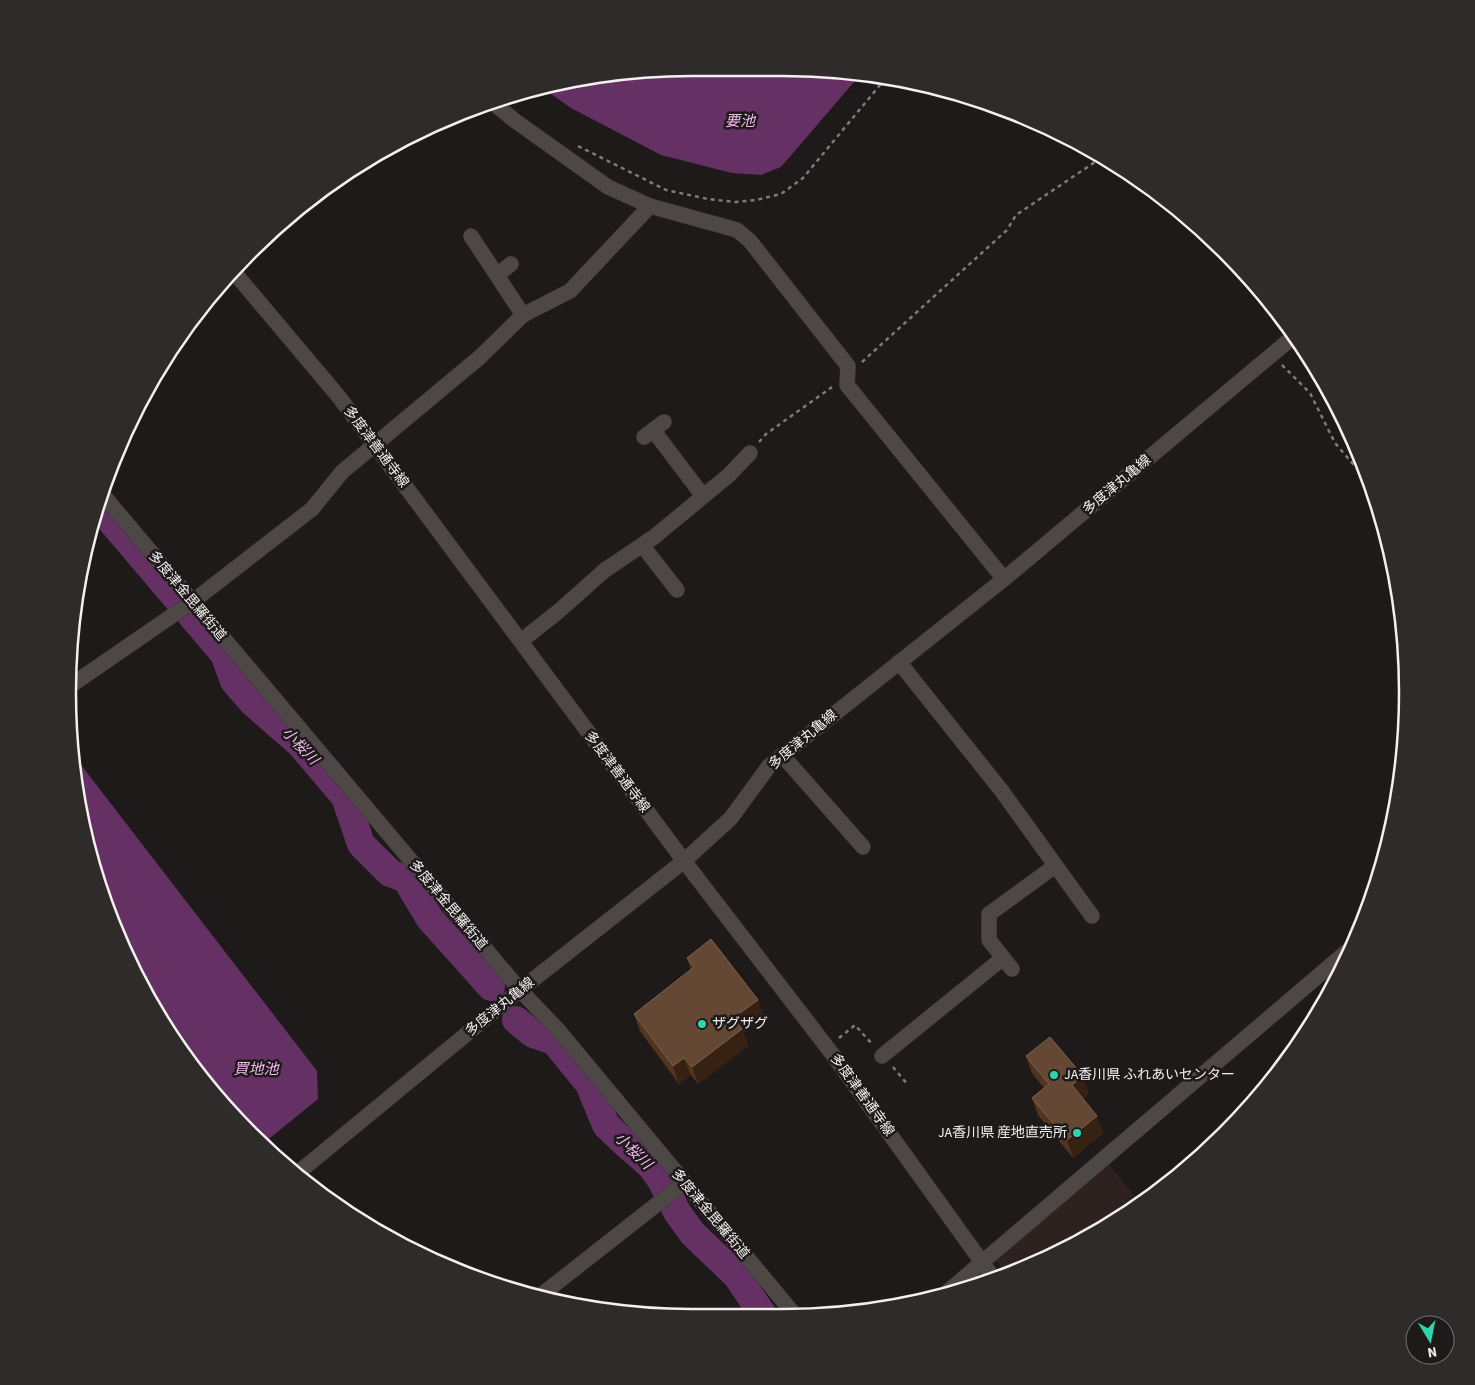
<svg xmlns="http://www.w3.org/2000/svg" width="1475" height="1385" font-family="'Source Sans 3','Noto Sans JP',sans-serif">
<rect width="100%" height="100%" fill="#1f1a1a"/>
<path fill="#2d2220" d="M1109,1164L1139,1202L1095,1234L1006,1274L995,1259Z"/>
<g fill="#653164">
<path d="M693,68L824,69L860,75L781,167L761,175L732,173L661,155L571,108L544,89L570,80Z"/>
<path d="M72,759L78,761L317,1071L318,1099L265,1142L223,1105L151,1005L101,894L73,774Z"/>
</g>
<g fill="none" stroke-linecap="round" stroke-linejoin="round">
<g stroke="#653164" stroke-width="28">
<path d="M99,507L224,654L234,681L253,703L300,744L345,797L361,844L390,873L406,879L430,919L491,987"/>
<path d="M516,1020L533,1034L554,1041L589,1084L606,1125L628,1146L651,1166L661,1180L677,1212L693,1234L736,1275L763,1315"/>
</g>
<g stroke="#383434" stroke-width="16">
<g id="minor">
<path d="M496,105L514,120L608,187L650,206L737,230L750,241L848,366L847,385L1004,579"/>
<path d="M471,236L523,315"/>
<path d="M497,275L511,264"/>
<path d="M653,430L703,496"/>
<path d="M644,437L664,422"/>
<path d="M103,495L520,990L559,1031L794,1314"/>
<path d="M642,545L677,590"/>
<path d="M521,641L559,611L605,570L654,537L729,475L750,453"/>
<path d="M899,662L1001,790L1092,916"/>
<path d="M70,686L192,602L312,509L342,472L480,357L523,315L570,291L650,206"/>
<path d="M782,755L863,847"/>
<path d="M1012,969L989,940V914L1055,866"/>
<path d="M882,1056L1003,958"/>
<path d="M946,1293L1351,948"/>
<path d="M540,1296L684,1183"/>
</g>
</g>
<g stroke="#383434" stroke-width="16">
<g id="secondary">
<path d="M233,271L339,397L684,861L833,1055L994,1279"/>
<path d="M299,1172L520,990L684,861L731,818L769,766L1004,579L1293,337"/>
</g>
</g>
<g stroke="#7f7b7b" stroke-width="2.5" stroke-dasharray="4 4" stroke-linecap="butt">
<path d="M515,98L519,103"/>
<path d="M578,146L666,190L708,199L735,202L756,200L781,194L803,178L885,79"/>
<path d="M862,362L1007,230L1016,215L1101,158"/>
<path d="M1282,365L1310,393L1335,443L1371,485"/>
<path d="M759,442L766,434L832,387"/>
<path d="M839,1038L855,1025L872,1044"/>
<path d="M893,1067L908,1085"/>
</g>
<use href="#minor" stroke="#4d4746" stroke-width="15"/>
<use href="#secondary" stroke="#4d4746" stroke-width="15"/>
</g>
<g fill="#53341d">
<path d="M687,958L758,1000L764,1017L743,1033L748,1046L698,1084L691,1075L679,1084L640,1031L634,1014L691,970Z"/>
<path d="M1026,1056L1089,1094L1083,1099L1103,1133L1073,1158L1038,1115L1032,1098L1044,1088L1032,1073Z"/>
</g>
<g fill="#372112">
<path d="M758,1000L764,1017L743,1033L748,1046L698,1084L692,1067L733,1018Z"/>
<path d="M684,1058L691,1075L679,1084L673,1066Z"/>
<path d="M1083,1076L1089,1094L1079,1103L1072,1085Z"/>
<path d="M1097,1116L1103,1133L1073,1158L1067,1140Z"/>
</g>
<g fill="#644833" stroke="#7b6351">
<path d="M711,939L758,1000L733,1018L742,1029L692,1067L684,1058L673,1066L634,1014L694,967L687,958Z"/>
<path d="M1050,1037L1083,1076L1072,1085L1097,1116L1067,1140L1032,1098L1049,1084L1026,1056Z"/>
</g>
<g fill="#2fd4aa" stroke="#1f1a1a" stroke-width="2">
<circle cx="702" cy="1024" r="5"/>
<circle cx="1054" cy="1075" r="5"/>
<circle cx="1077" cy="1133" r="5"/>
</g>
<g text-anchor="middle" dominant-baseline="central" stroke-width="5" stroke-linejoin="round" paint-order="stroke">
<g font-size="14" fill="#f3f0ef" stroke="#1f1a1a">
<text transform="translate(376 447) rotate(53)">多度津善通寺線</text>
<text transform="translate(1117 485) rotate(-40)">多度津丸亀線</text>
<text transform="translate(187 596) rotate(50)">多度津金毘羅街道</text>
<text transform="translate(803 740) rotate(-40)">多度津丸亀線</text>
<text transform="translate(617 772) rotate(53)">多度津善通寺線</text>
<text transform="translate(448 905) rotate(50)">多度津金毘羅街道</text>
<text transform="translate(500 1007) rotate(-39)">多度津丸亀線</text>
<text transform="translate(862 1095) rotate(54)">多度津善通寺線</text>
<text transform="translate(710 1214) rotate(50)">多度津金毘羅街道</text>
</g>
<g font-size="14" fill="#f3f0ef" stroke="#1f1a1a" text-anchor="start">
<text x="712" y="1024">ザグザグ</text>
<text x="1064" y="1075">JA香川県 ふれあいセンター</text>
<text x="1067" y="1133" text-anchor="end">JA香川県 産地直売所</text>
</g>
<g font-size="15" font-style="italic" fill="#f8b9f5" stroke="#1f1a1a">
<text x="740" y="121">要池</text>
<text transform="translate(300 746) rotate(46)">小桜川</text>
<text x="256" y="1069">買地池</text>
<text transform="translate(633 1151) rotate(44)">小桜川</text>
</g>
</g>
<path d="M0 0H1475V1385H0ZM692 76H783A616 616 0 0 1 1399 692V693A616 616 0 0 1 783 1309H692A616 616 0 0 1 76 693V692A616 616 0 0 1 692 76Z" fill="#302b2b" fill-rule="evenodd"/>
<path fill="none" stroke="#f3f0ef" stroke-width="2.5" d="M692 76H783A616 616 0 0 1 1399 692V693A616 616 0 0 1 783 1309H692A616 616 0 0 1 76 693V692A616 616 0 0 1 692 76Z"/>
<g transform="translate(1430 1340) rotate(170)"><circle r="24" fill="#1f1a1a" stroke="#74706f"/>
<path d="M0-4L9 19L0 12L-9 19Z" fill="#2fd4aa"/>
<text y="-8" font-size="14" font-weight="bold" text-anchor="middle" fill="#f3f0ef">N</text>
</g>
</svg>
